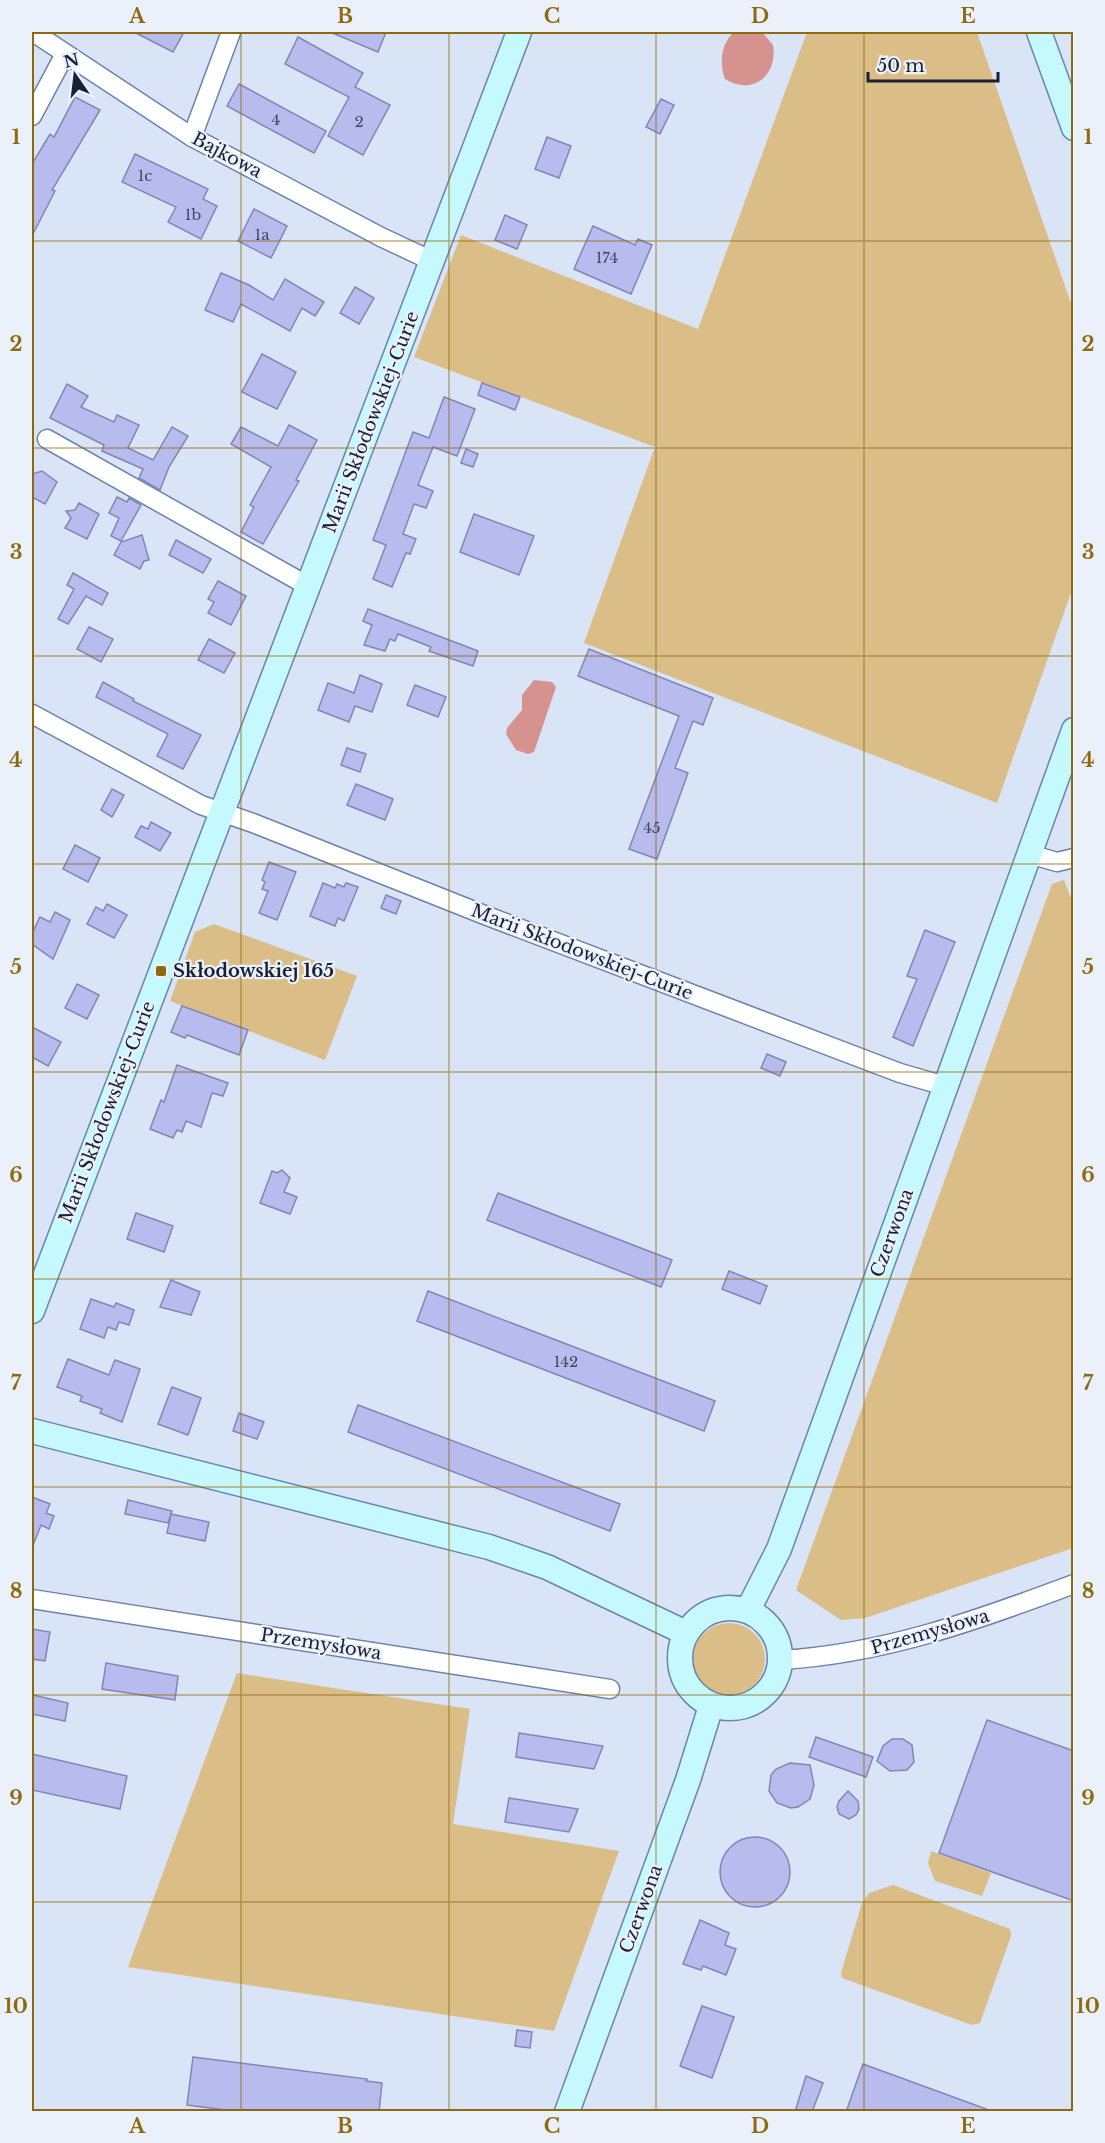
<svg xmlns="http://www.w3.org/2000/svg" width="1105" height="2143" font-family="'Libre Baskerville',serif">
<rect width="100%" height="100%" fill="#d9e4f7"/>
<g fill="#dabd87">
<path d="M807,32H977L1074,312L1073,587L997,803L584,643L655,447L414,357L461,235L698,329Z"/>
<path d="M1064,880L1074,906L1073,1548L865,1618L841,1620L796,1590L1052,884Z"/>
<path d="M214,924L357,976L325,1060L170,1001L195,932Z"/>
<circle cx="729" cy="1659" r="36"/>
<path d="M237,1673L470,1709L453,1824L619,1851L554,2031L128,1967Z"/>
<path d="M931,1851L991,1873L982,1896L935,1881L928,1863Z"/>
<path d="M893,1885L1010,1929L1011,1936L980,2023L972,2025L842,1978L841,1973L862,1903L869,1893Z"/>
</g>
<g fill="#d5928e">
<path d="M734,32H762L773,45C778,76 752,96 725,79C719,62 721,44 734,32Z"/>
<path d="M534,680L552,682L556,687L534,752L528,754L516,750L506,734L507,728L522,710V695Z"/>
</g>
<g fill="#b8bbed" stroke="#8385b5" stroke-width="1.5">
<path d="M134,32H184L173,52Z"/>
<path d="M330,32H386L378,52Z"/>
<path d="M298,37L363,73L355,87L390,105L363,155L328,136L349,97L285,64Z"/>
<path d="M239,84L326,131L314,153L227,106Z"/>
<path d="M75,97L100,110L52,190L55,191L32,236V164L50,134L54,137Z"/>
<path d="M661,99L674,105L660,134L646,127Z"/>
<path d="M547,137L571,146L559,178L535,169Z"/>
<path d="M135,154L208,189L203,199L217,206L201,239L168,222L176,207L122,182Z"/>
<path d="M254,209L287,226L271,258L238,241Z"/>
<path d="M505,215L527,225L517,249L495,240Z"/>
<path d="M593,226L635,245L638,239L652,245L631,294L574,269Z"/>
<path d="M221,273L249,285L273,300L285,279L324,302L315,316L302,308L290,331L241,304L233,322L205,310Z"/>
<path d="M355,287L374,298L359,324L340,313Z"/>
<path d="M262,354L296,372L277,409L242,392Z"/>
<path d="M482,383L520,397L515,410L478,395Z"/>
<path d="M67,384L88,396L81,407L114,422L117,415L139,425L128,448L153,460L172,427L188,436L169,467L160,490L139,478L143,469L102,451L104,445L50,418Z"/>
<path d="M444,397L475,409L457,456L433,447L418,485L433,491L426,508L414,504L403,534L416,539L410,554L406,553L392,587L373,579L386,545L373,540L413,432L429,438Z"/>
<path d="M289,425L317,440L296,480L299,481L263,544L241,532L254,507L250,505L271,467L231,444L241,427L278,446Z"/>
<path d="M466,449L478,454L473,467L461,463Z"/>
<path d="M42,471L57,482L45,504L32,497V474Z"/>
<path d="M117,497L127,502L129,498L141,505L121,541L111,536L119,518L109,513Z"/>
<path d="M79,503L99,514L87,539L65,528L71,518L66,511L75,510Z"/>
<path d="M474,514L534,536L519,575L460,552Z"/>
<path d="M142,535L149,560L144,561L140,569L114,555L121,542Z"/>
<path d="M176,540L211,559L203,573L169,555Z"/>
<path d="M73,573L108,593L102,605L86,596L68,624L58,619L74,589L67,585Z"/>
<path d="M218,581L246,596L231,625L208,613L214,602L208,599Z"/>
<path d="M368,609L478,651L473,666L429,651L431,647L398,634L395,641L390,639L385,651L364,645L372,625L363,621Z"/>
<path d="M89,627L113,639L101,662L77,649Z"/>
<path d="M209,639L235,653L224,673L198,660Z"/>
<path d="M589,649L713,698L703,725L693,721L675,768L688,773L657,859L629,849L679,716L578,676Z"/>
<path d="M360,675L382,684L372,712L355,706L349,722L318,710L328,683L354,693Z"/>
<path d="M103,682L134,699L133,701L201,735L183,769L157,756L168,734L96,697Z"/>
<path d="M415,685L446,697L438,717L407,705Z"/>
<path d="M347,748L366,754L360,772L341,765Z"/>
<path d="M356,784L393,799L385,820L347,805Z"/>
<path d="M112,789L124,795L112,817L101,810Z"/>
<path d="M151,822L171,833L160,851L135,837L141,826L148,829Z"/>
<path d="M75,845L100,858L88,882L63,869Z"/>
<path d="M269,862L296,872L277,920L259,913L268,891L262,889L265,882L262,880Z"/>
<path d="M323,883L335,888L337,884L344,887L346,883L358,887L344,921L338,918L335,926L310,916Z"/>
<path d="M386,895L401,901L396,914L381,908Z"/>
<path d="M107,904L127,915L114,938L87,924L96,907L103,911Z"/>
<path d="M55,912L70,920L53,959L32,944V934L40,917L50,922Z"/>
<path d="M925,930L955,942L913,1046L893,1037L917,979L907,976Z"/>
<path d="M77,984L99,995L87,1019L65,1008Z"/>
<path d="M182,1006L248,1030L239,1055L187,1035L185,1038L171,1032Z"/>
<path d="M32,1027L61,1042L48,1066L32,1057Z"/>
<path d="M767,1054L786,1062L780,1076L761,1068Z"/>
<path d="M177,1065L228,1083L223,1096L212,1093L201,1127L186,1121L182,1132L177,1130L173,1138L150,1129L161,1100L164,1102Z"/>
<path d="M282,1170L290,1178L284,1192L297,1197L290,1214L260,1203L272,1171L277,1173Z"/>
<path d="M498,1193L672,1260L661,1287L487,1220Z"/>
<path d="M136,1213L173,1226L164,1252L127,1239Z"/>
<path d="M729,1271L767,1286L760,1304L722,1289Z"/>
<path d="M171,1280L200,1292L191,1315L160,1307Z"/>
<path d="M428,1291L715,1401L704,1431L417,1321Z"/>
<path d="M91,1299L114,1307L116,1303L134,1310L129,1325L119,1322L116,1330L108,1327L104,1338L80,1329Z"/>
<path d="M68,1359L109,1375L115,1360L140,1369L122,1422L100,1413L102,1409L80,1401L82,1396L57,1387Z"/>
<path d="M172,1387L201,1398L188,1435L158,1424Z"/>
<path d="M358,1405L620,1504L610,1531L348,1432Z"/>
<path d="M239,1413L264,1422L257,1439L233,1431Z"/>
<path d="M32,1497L50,1504L46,1513L54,1516L49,1529L41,1525L32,1548Z"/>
<path d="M128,1500L172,1511L168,1523L125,1514Z"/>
<path d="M171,1514L209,1522L205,1541L167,1533Z"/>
<path d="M32,1629L50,1632L45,1661L32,1659Z"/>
<path d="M106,1663L178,1676L175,1700L102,1689Z"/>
<path d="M33,1695L68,1703L65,1721L32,1714Z"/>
<path d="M987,1720L1074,1751V1901L939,1853Z"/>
<path d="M519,1733L603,1746L594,1769L516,1757Z"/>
<path d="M816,1737L873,1757L866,1777L809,1757Z"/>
<path d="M892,1739H903L912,1745L914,1762L907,1770L890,1771L877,1761L883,1746Z"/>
<path d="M32,1754L127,1776L120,1809L32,1790Z"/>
<path d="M790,1763L810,1765L814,1785L810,1799L798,1807L791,1808L777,1803L769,1791L771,1775L776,1769Z"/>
<path d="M848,1791L858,1801L859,1809L856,1815L849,1819L839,1814L837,1807L839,1801Z"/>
<path d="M509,1798L578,1809L569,1832L505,1822Z"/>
<circle cx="755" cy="1872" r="35"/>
<path d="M700,1920L729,1933L725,1945L736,1949L726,1975L703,1966L701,1970L683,1964Z"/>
<path d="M702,2006L734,2017L712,2078L680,2066Z"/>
<path d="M517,2030L532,2032L530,2048L515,2046Z"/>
<path d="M193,2057L367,2079L366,2081L382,2083L379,2112H241L187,2105Z"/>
<path d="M863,2064L989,2110V2112H846Z"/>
<path d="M806,2076L823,2083L812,2112H795Z"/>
</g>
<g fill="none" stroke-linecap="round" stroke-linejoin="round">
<g stroke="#6b83ad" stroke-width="21">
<g id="street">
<path d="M33,32L192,137L381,237L432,261"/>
<path d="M32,116L65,54"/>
<path d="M192,137L231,32"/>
<path d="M47,439L308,586"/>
<path d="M32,714L201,805L253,823L482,914L900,1073L945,1086"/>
<path d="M1029,854L1057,862L1074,858"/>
<path d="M32,1599L610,1689"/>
<path d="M781,1660C884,1654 978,1620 1074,1584"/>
</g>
</g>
<g stroke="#6b83ad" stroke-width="27">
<g id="secondary">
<path d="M1039,32L1074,128"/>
<path d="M32,1311L519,32"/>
<path d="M32,1431L489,1547L547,1567L686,1633"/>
<circle cx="730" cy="1658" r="50"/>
<path d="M748,1610L779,1549L1074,730"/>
<path d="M567,2112L688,1780L711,1706"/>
</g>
</g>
<use href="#street" stroke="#fff" stroke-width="18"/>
<use href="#secondary" stroke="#c5f9fd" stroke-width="24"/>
</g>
<path fill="none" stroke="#8f690e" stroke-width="1.5" stroke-opacity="0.55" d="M241,32V2112M449,32V2112M656,32V2112M864,32V2112M32,241H1074M32,448H1074M32,656H1074M32,864H1074M32,1072H1074M32,1279H1074M32,1487H1074M32,1695H1074M32,1902H1074"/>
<rect fill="#8f690e" stroke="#ebf1fa" stroke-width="2" x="155" y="965" width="12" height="12" rx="3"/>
<g text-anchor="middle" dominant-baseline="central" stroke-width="4.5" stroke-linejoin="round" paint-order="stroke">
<g font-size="15" fill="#404862">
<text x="276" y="119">4</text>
<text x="359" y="121">2</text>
<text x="145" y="175">1c</text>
<text x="193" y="214">1b</text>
<text x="262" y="234">1a</text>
<text x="607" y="257">174</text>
<text x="652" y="827">45</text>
<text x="566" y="1361">142</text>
</g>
<g font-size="18" fill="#182133" stroke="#ebf1fa">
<text transform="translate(227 155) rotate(28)">Bajkowa</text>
<text transform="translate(371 422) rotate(-69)">Marii Skłodowskiej-Curie</text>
<text transform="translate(582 952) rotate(21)">Marii Skłodowskiej-Curie</text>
<text transform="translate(107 1112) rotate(-69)">Marii Skłodowskiej-Curie</text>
<text transform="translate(892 1233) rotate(-70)">Czerwona</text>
<text transform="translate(930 1632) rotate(-16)">Przemysłowa</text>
<text transform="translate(321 1644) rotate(9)">Przemysłowa</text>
<text transform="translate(641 1909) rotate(-70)">Czerwona</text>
</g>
<g font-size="18" font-weight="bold" fill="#182133" stroke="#ebf1fa" text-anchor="start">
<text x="173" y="971">Skłodowskiej 165</text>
</g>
</g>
<rect width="1105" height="2143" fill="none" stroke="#ebf1fa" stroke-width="66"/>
<g transform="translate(75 75) rotate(346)" stroke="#ebf1fa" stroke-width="4.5" paint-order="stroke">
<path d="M0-4.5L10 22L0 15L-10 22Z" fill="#182133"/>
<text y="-9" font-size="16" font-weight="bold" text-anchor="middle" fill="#182133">N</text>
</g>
<path d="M868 72v9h130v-9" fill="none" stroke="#182133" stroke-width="3"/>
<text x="877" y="72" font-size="18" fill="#182133" stroke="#ebf1fa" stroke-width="4.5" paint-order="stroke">50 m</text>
<rect x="33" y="33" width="1039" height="2077" fill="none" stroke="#8f690e" stroke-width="2"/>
<g font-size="20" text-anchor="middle" font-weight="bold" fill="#8f690e">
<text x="137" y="23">A</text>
<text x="345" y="23">B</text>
<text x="552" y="23">C</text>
<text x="760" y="23">D</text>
<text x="968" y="23">E</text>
<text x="16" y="144">1</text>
<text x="1088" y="144">1</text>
<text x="16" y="351">2</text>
<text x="1088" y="351">2</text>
<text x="16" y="559">3</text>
<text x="1088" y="559">3</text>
<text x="16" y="767">4</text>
<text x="1088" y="767">4</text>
<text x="16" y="974">5</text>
<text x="1088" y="974">5</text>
<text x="16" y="1182">6</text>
<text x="1088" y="1182">6</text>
<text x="16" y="1390">7</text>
<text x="1088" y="1390">7</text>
<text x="16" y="1598">8</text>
<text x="1088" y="1598">8</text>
<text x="16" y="1805">9</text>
<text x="1088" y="1805">9</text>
<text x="16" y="2013">10</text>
<text x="1088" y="2013">10</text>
<text x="137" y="2133">A</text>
<text x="345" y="2133">B</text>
<text x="552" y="2133">C</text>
<text x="760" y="2133">D</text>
<text x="968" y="2133">E</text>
</g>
</svg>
